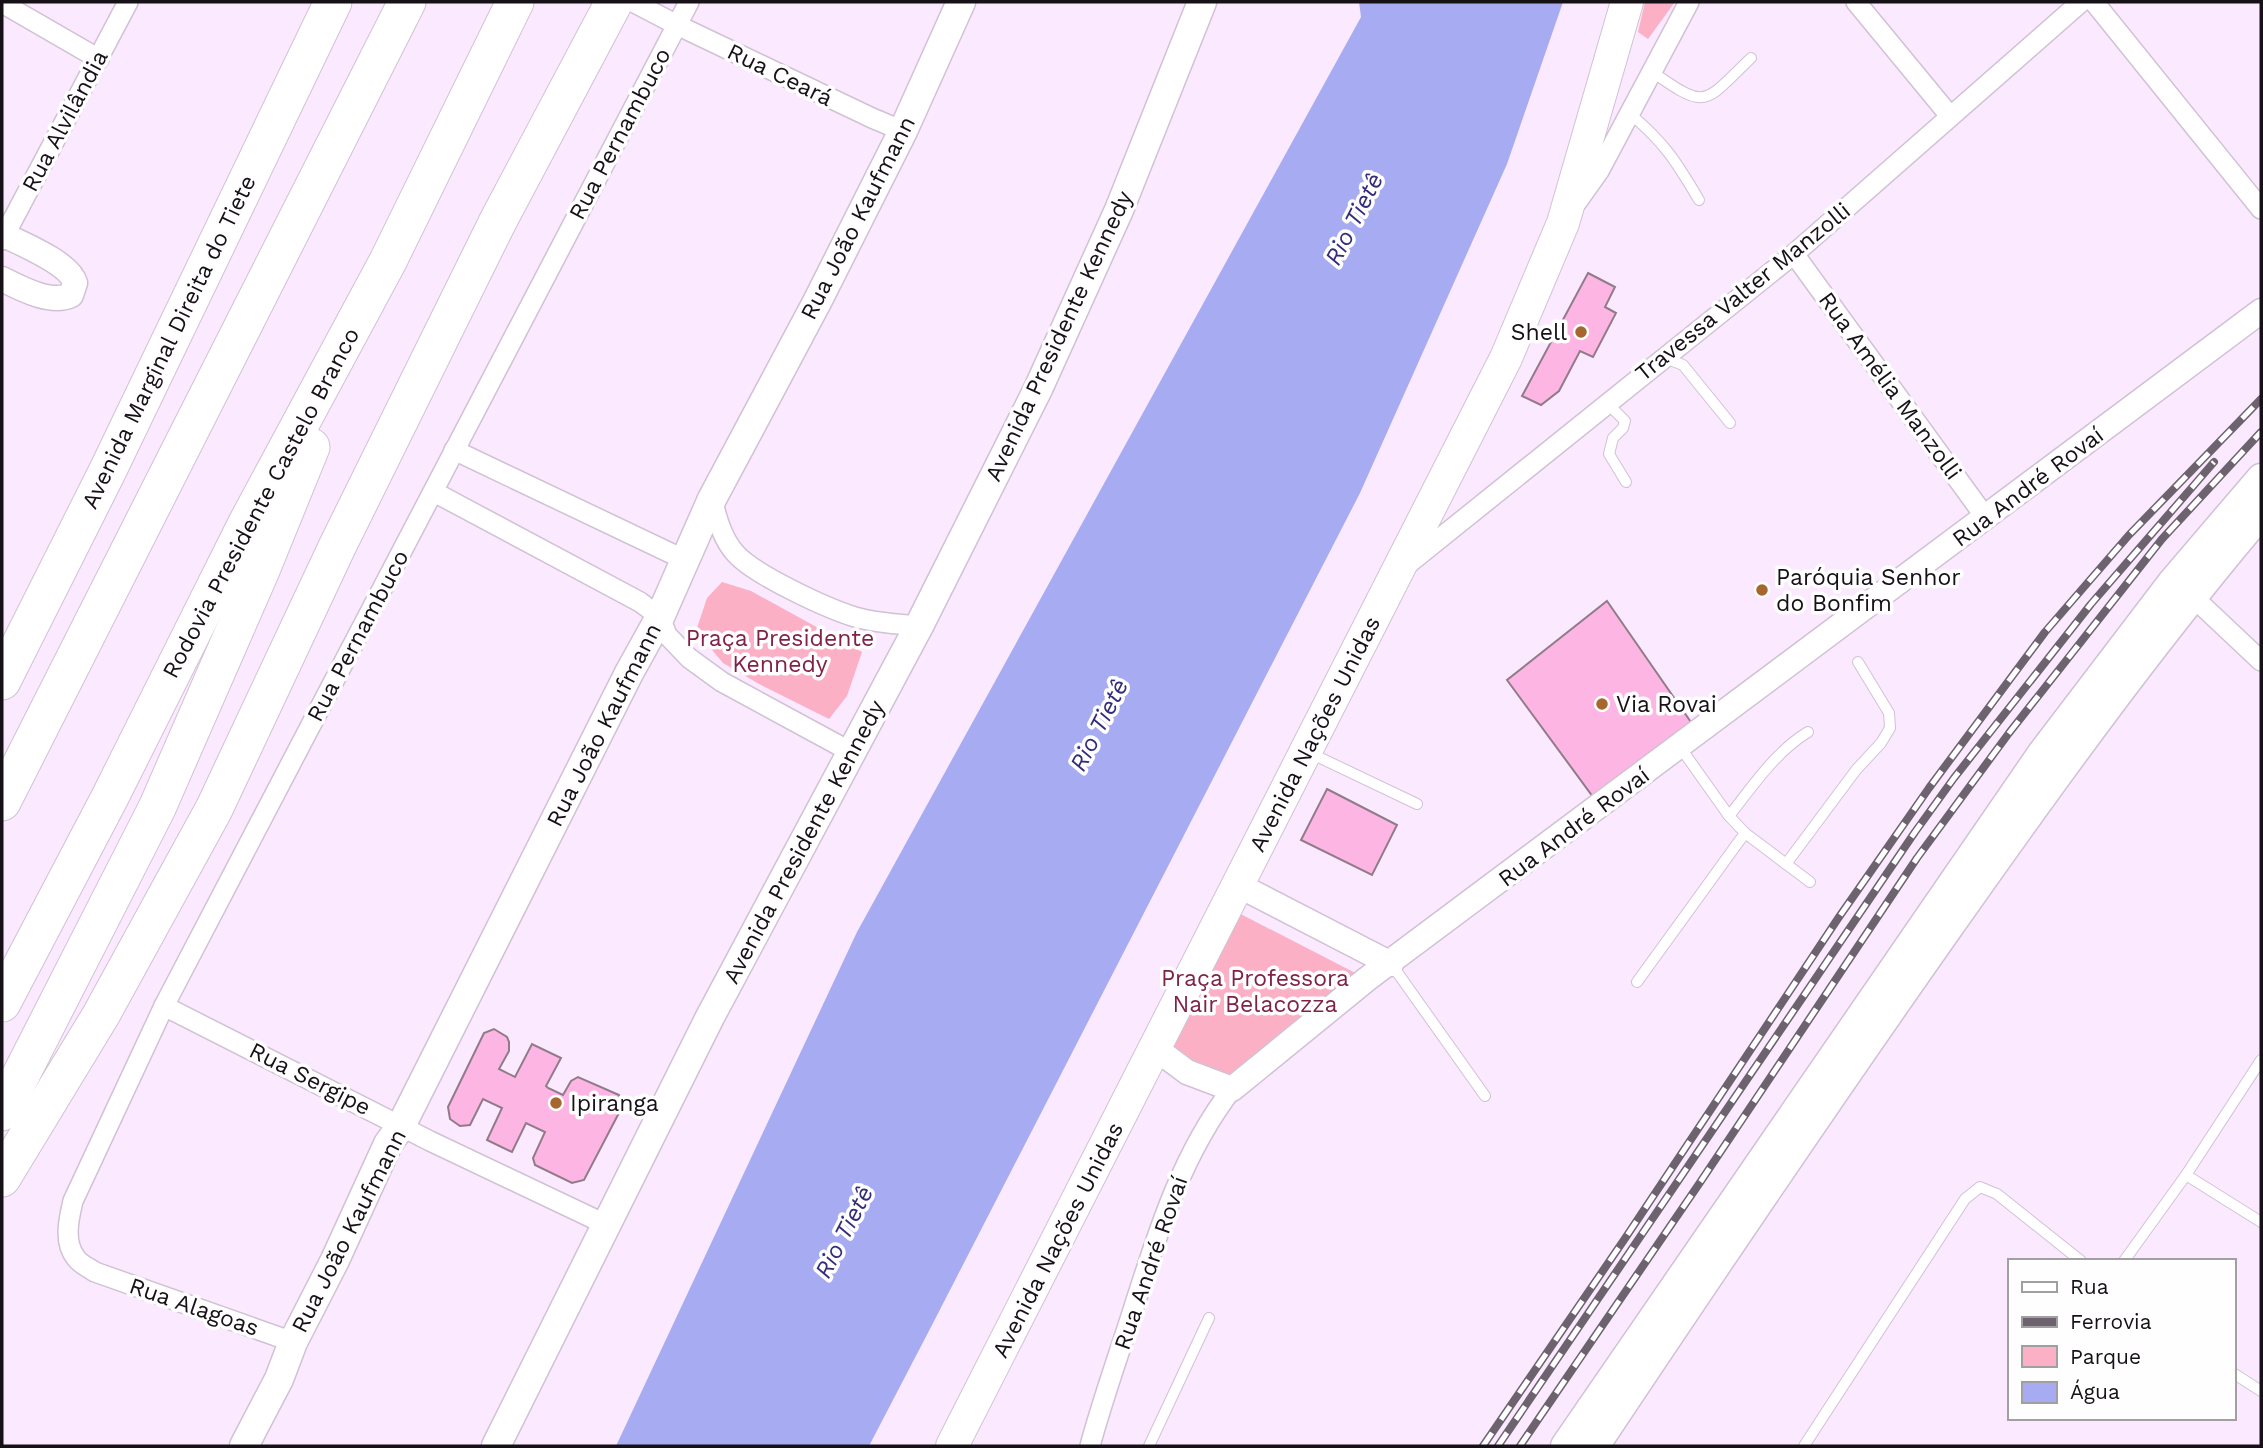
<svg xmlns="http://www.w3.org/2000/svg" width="2263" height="1448" font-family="'Work Sans',sans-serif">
<rect width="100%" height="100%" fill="#fbeaff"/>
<g fill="#fcb0c6">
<path d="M1645,2H1675L1648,39L1638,32Z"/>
<path d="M722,582L751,591L862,652L847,696L829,719L759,684L723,663L696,631L707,598Z"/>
<path d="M1227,907L1367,979L1232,1089L1155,1048Z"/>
</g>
<path fill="#a7abf1" d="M1359,2H1563L1507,164L1360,493L931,1327L869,1446H616L857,932L1361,17Z"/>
<g fill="#fdb6e3" stroke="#917b89" stroke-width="2">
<path d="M1588,273L1615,287L1605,307L1616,313L1593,357L1580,351L1559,391L1541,405L1522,396Z"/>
<path d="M1607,601L1695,728L1596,801L1507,680Z"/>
<path d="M1327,789L1397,825L1372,875L1301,840Z"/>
<path d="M494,1029L507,1037L509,1042V1051L499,1069L515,1077L532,1044L561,1058L546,1086L548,1088L563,1095L571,1081L578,1077L619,1095L621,1109L584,1180L572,1183L535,1165L533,1158L545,1132L526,1123L512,1152L487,1140L502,1108L483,1099L470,1125L460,1126L450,1119L448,1107L484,1033Z"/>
</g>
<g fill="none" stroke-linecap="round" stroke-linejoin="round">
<g stroke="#d1c1d4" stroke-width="12">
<g id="service">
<path d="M1651,71C1708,111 1703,104 1751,58"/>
<path d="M1629,113C1664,142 1676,161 1699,200"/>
<path d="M1665,358L1683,365L1730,423"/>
<path d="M1607,403L1625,421L1623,428L1613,438L1609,454L1626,482"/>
<path d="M1680,747L1729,816L1745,833L1810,882"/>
<path d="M1310,753L1417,804"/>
<path d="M1729,816C1753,786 1775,752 1808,732"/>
<path d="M1786,864L1856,770L1881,743L1890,728L1889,713L1858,662"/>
<path d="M1392,965L1485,1096"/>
<path d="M1637,982L1745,833"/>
<path d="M2186,1175L2261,1222"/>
<path d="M2124,1261L2186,1175L2261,1060"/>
<path d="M2233,1373L2261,1391"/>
<path d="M1149,1446L1209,1318"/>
<path d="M1804,1446L1965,1199L1980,1187L1997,1194L2081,1261"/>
</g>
</g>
<g stroke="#d1c1d4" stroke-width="22">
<g id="minor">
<path d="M633,2L677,25L872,118L903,131"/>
<path d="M1856,2L1950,116"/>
<path d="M2094,2L2261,209"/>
<path d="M2,3L99,59"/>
<path d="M1577,202L1599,171L1689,2"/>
<path d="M2,240L128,2"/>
<path d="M1794,254L1986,518"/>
<path d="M454,450L685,560"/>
<path d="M434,492L640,602L660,617L667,635L689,658L722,682L851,752"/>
<path d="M712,499C717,518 722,539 736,554C755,575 826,608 855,617C875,623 898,624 919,626"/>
<path d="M1408,564L1794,254L2081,2"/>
<path d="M2192,596L2261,661"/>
<path d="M164,1006L430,1141L607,1225"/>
<path d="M293,1342L95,1272C89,1268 80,1264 76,1258C63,1242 69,1218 73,1201L164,1006L689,2"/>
<path d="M1090,1446C1102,1401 1118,1357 1132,1313C1157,1235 1181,1155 1232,1089"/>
</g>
</g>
<g stroke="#d1c1d4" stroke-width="27">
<g id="tertiary">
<path d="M2,234C20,243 70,263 75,283L71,295C51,305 20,288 2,279"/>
<path d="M1238,885L1391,964"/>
<path d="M1155,1048L1187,1072L1232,1089L1367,979L2261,311"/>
</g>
</g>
<g stroke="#d1c1d4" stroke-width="31">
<g id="secondary">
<path d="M244,1446L279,1379L293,1342L335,1260L388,1144L401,1126L629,673L660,617L712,499L817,302L903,131L961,2"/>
<path d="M496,1446L710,1017L919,626L1038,389L1119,210L1202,2"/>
<path d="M1565,1446L2042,753L2173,581L2261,478"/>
<path d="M1595,1446C1709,1275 1824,1105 1942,937C2044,792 2146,650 2261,514"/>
</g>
</g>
<g stroke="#d1c1d4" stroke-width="34">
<path id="primary" d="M952,1446L1506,358L1563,223L1627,2"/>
</g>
<g stroke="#d1c1d4" stroke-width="39">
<g id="motorway">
<path d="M2,681L107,472L333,2"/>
<path d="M2,802L407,2"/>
<path d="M2,1003L110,797L247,523L388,261L515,2"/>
<path d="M2,1112L157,808L261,570L311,447"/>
<path d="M2,1178L101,1015L214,809L337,547L498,221L614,2"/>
</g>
</g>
<use href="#service" stroke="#fff" stroke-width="10"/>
<use href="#minor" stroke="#fff" stroke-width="19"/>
<use href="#tertiary" stroke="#fff" stroke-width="24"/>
<use href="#secondary" stroke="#fff" stroke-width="28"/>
<use href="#primary" stroke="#fff" stroke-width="32"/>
<use href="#motorway" stroke="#fff" stroke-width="37"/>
<g stroke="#6d636f" stroke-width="8">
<g id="rail">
<path d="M1483,1446L1626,1237L1839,917L1929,788L2045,632L2129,535L2261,399"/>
<path d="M1498,1446L1915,832L1954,778L2091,604L2214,462"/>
<path d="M1520,1446L1701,1181L1917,858L2009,733L2162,539L2261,432"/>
</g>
</g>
<use href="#rail" stroke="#fefefe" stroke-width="5" stroke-dasharray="16" stroke-linecap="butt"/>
</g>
<g fill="#a6672e" stroke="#fefefe" stroke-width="2.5">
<circle cx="1581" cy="332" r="7"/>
<circle cx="1762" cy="590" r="7"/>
<circle cx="1602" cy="704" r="7"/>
<circle cx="556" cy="1103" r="7"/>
</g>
<g text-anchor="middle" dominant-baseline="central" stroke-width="7" stroke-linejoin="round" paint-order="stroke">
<g font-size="23" fill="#161017" stroke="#fefefe">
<text transform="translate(780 75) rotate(26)">Rua Ceará</text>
<text transform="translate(65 121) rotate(-62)">Rua Alvilândia</text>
<text transform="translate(620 134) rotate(-62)">Rua Pernambuco</text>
<text transform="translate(858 218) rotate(-63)">Rua João Kaufmann</text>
<text transform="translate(1743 292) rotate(-39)">Travessa Valter Manzolli</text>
<text transform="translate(1059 336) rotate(-65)">Avenida Presidente Kennedy</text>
<text transform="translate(169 342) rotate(-64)">Avenida Marginal Direita do Tiete</text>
<text transform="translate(1890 386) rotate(54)">Rua Amélia Manzolli</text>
<text transform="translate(2028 487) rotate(-37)">Rua André Rovaí</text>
<text transform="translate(261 503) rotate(-62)">Rodovia Presidente Castelo Branco</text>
<text transform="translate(358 636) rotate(-62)">Rua Pernambuco</text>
<text transform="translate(604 725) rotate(-63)">Rua João Kaufmann</text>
<text transform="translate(1315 734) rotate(-63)">Avenida Nações Unidas</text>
<text transform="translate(1574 827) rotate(-37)">Rua André Rovaí</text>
<text transform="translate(804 842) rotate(-62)">Avenida Presidente Kennedy</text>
<text transform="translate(310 1079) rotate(27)">Rua Sergipe</text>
<text transform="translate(349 1231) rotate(-63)">Rua João Kaufmann</text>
<text transform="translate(1058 1240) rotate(-63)">Avenida Nações Unidas</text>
<text transform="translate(1151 1263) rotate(-71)">Rua André Rovaí</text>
<text transform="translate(194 1307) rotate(19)">Rua Alagoas</text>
</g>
<g font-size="23" fill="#161017" stroke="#fefefe" text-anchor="start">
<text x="1567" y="332" text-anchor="end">Shell</text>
<text x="1776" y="577">Paróquia Senhor<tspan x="1776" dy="26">do Bonfim</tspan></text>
<text x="1616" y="704">Via Rovai</text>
<text x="570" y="1103">Ipiranga</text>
</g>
<g font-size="23" fill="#7f2246" stroke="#fefefe">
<text x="780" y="638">Praça Presidente<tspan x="780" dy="26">Kennedy</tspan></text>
<text x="1255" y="978">Praça Professora<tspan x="1255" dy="26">Nair Belacozza</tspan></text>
</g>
<g font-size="24" font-style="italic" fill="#322c7b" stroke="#fefefe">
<text transform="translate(1354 219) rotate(-63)">Rio Tietê</text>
<text transform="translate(1099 725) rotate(-63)">Rio Tietê</text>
<text transform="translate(844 1232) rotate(-63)">Rio Tietê</text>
</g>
</g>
<rect width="2263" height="1448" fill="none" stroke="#161017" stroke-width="7"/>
<rect x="2008" y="1259" width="228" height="161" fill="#fefefe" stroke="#a19fa2" stroke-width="2"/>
<rect x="2022" y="1282" width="35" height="10" fill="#ffffff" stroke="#a19fa2" stroke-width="2"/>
<text x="2070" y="1294" font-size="21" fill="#161017">Rua</text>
<rect x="2022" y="1317" width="35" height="10" fill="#6d636f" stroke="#a19fa2" stroke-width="2"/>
<text x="2070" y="1329" font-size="21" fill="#161017">Ferrovia</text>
<rect x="2022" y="1346" width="35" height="21" fill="#fcb0c6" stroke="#a19fa2" stroke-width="2"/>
<text x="2070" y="1364" font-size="21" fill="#161017">Parque</text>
<rect x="2022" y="1382" width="35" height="21" fill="#a7abf1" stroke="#a19fa2" stroke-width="2"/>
<text x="2070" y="1399" font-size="21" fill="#161017">Água</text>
</svg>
